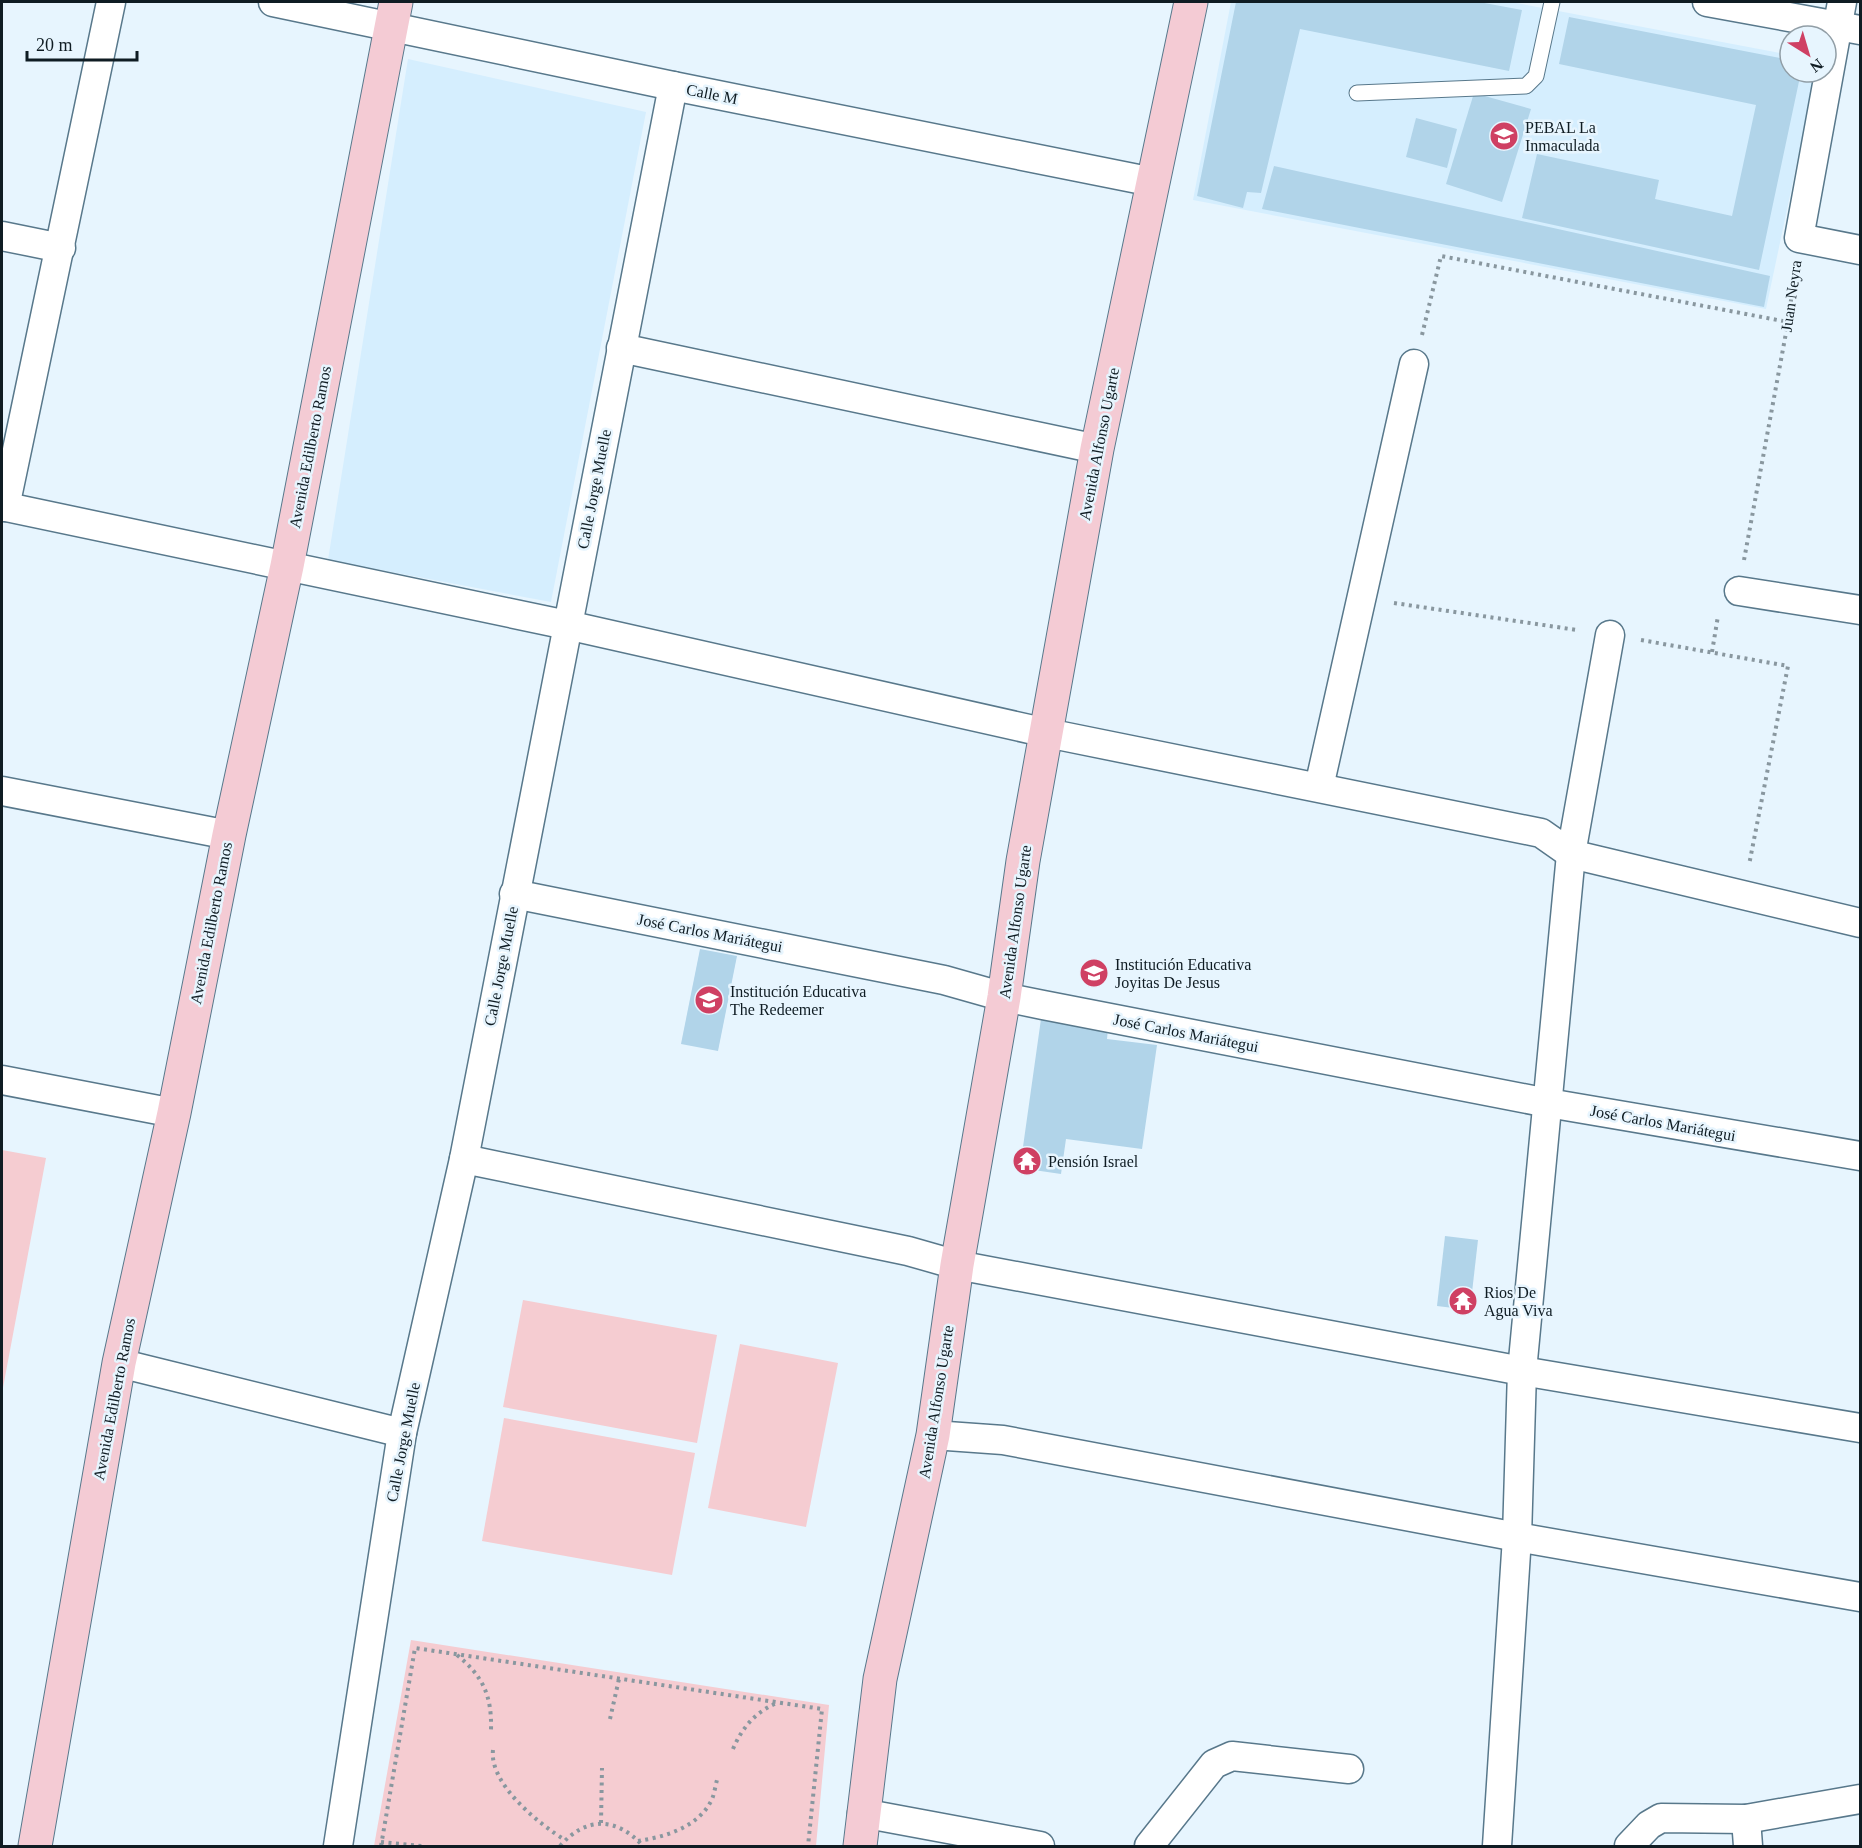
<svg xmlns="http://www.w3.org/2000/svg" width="1862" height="1848" font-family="Georgia,serif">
<rect width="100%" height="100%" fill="#e7f5fe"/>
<g fill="#d5eefe">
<path d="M1231,2H1511L1790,55V72H1816L1766,309L1193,200Z"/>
<path d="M408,59L646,112L551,602L328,560Z"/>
</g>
<g fill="#f5ccd1">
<path d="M2,1150L46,1158L2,1393Z"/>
<path d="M523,1300L717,1335L697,1443L503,1407Z"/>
<path d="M740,1344L838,1363L806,1527L708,1508Z"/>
<path d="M504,1418L695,1453L672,1575L482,1541Z"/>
<path d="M411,1640L829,1705L816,1846H374Z"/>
</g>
<g fill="#b1d4e9">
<path d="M1236,2H1479L1522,10L1509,71L1300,29L1261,193L1247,192L1243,208L1197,196Z"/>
<path d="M1569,17L1790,60V72H1801L1759,270L1522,218L1537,154L1659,180L1655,199L1732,216L1756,105L1559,64Z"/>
<path d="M1474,93L1531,109L1502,202L1446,184Z"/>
<path d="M1416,118L1457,129L1447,168L1406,157Z"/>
<path d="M1274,166L1770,276L1764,307L1262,209Z"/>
<path d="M700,949L737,956L718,1051L681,1044Z"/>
<path d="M1041,1019L1108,1028L1107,1039L1157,1045L1142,1149L1066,1139L1061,1174L1020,1168Z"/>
<path d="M1445,1236L1478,1240L1470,1310L1437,1306Z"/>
</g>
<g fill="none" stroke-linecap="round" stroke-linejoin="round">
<g stroke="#58788b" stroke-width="17">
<path id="lane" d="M1357,93L1526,86L1536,76L1552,2"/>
</g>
<g stroke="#58788b" stroke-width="31">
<g id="street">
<path d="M273,2L673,86L1153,182"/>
<path d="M1707,2L1860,30"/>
<path d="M1842,2L1799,238L1860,250"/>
<path d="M2,236L61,248"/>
<path d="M621,348L1097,449"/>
<path d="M2,506L567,625L1047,733L1541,833L1571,854L1860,923"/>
<path d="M5,507L111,2"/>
<path d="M1739,591L1860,610"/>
<path d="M1319,787L1414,364"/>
<path d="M2,791L229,835"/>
<path d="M514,894L944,980L1004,997L1043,1005L1548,1103L1860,1156"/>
<path d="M2,1080L174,1113"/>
<path d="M464,1159L908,1251L957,1265L1522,1371L1860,1428"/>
<path d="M119,1363L402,1433"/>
<path d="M933,1435L1003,1440L1517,1537L1860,1597"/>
<path d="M862,1813L1040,1846"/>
<path d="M1746,1819L1748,1846"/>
<path d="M338,1846L402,1433L464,1159L673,86"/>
<path d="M1149,1846L1214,1764L1232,1756L1349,1769"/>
<path d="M1497,1846L1517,1537L1522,1371L1571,854L1610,635"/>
<path d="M1629,1846L1649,1825L1661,1818L1746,1819L1860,1799"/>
</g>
</g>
<g stroke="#58788b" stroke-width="35">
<g id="secondary">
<path d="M35,1846L119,1363L174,1113L229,835L287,566L396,2"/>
<path d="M860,1846L880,1679L933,1435L957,1265L1004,997L1023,861L1097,449L1191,2"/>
</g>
</g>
<g stroke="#89979f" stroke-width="4" stroke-dasharray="3 4.5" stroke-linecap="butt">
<path d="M1422,335L1441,256L1788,322"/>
<path d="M1744,560L1788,322L1795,271"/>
<path d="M1394,603L1577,630"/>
<path d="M1641,640L1788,666L1749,865"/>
<path d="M1712,652L1718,616"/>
<path d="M457,1655C483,1676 492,1696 491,1730"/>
<path d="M610,1719L619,1679"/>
<path d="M733,1749C742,1728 755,1712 777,1703"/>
<path d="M493,1750C489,1784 539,1824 565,1840"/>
<path d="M601,1823L602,1768"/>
<path d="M638,1841C664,1837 696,1828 710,1803C714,1797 715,1787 717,1780"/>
<path d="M381,1842L422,1846"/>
<path d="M381,1846L415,1648L822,1709L808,1846"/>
<path d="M560,1846C586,1816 617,1817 643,1846"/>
</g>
<use href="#lane" stroke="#fff" stroke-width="15"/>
<use href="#street" stroke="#fff" stroke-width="28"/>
<use href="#secondary" stroke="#f4cbd4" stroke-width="33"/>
</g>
<defs>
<g id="university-disc" transform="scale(1.5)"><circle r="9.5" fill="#cf4063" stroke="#e7f5fe"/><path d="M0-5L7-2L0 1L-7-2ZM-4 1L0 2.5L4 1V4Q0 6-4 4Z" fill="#fff"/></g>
<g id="school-disc" transform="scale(1.5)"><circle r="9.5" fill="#cf4063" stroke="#e7f5fe"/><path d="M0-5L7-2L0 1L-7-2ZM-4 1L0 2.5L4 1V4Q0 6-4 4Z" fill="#fff"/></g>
<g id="temple-disc" transform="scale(1.5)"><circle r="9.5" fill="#cf4063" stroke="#e7f5fe"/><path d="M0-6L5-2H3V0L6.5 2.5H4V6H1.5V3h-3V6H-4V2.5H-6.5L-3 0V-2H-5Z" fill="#fff"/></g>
</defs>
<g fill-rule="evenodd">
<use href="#university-disc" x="1504" y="136"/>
<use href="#school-disc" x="1094" y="973"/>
<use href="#school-disc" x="709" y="1000"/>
<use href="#temple-disc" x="1027" y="1161"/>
<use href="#temple-disc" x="1463" y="1301"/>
</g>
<g text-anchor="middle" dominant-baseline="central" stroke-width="5" stroke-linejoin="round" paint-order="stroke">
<g font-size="16" fill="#0f1c23" stroke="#e7f5fe">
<text transform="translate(712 94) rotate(11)">Calle M</text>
<text transform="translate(1791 296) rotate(-82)">Juan Neyra</text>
<text transform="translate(1099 444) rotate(-79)">Avenida Alfonso Ugarte</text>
<text transform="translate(310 447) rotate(-79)">Avenida Edilberto Ramos</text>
<text transform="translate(594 489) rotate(-79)">Calle Jorge Muelle</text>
<text transform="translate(1015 922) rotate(-82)">Avenida Alfonso Ugarte</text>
<text transform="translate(211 923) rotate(-79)">Avenida Edilberto Ramos</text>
<text transform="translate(710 933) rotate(11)">José Carlos Mariátegui</text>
<text transform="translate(501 966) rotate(-79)">Calle Jorge Muelle</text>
<text transform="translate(1186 1033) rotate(11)">José Carlos Mariátegui</text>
<text transform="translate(1663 1123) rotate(10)">José Carlos Mariátegui</text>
<text transform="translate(114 1399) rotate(-79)">Avenida Edilberto Ramos</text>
<text transform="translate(936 1402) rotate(-81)">Avenida Alfonso Ugarte</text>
<text transform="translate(403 1442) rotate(-79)">Calle Jorge Muelle</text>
</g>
<g font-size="16" fill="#0f1c23" stroke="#e7f5fe" text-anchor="start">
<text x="1525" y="127">PEBAL La<tspan x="1525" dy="18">Inmaculada</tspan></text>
<text x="1115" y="964">Institución Educativa<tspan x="1115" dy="18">Joyitas De Jesus</tspan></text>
<text x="730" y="991">Institución Educativa<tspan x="730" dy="18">The Redeemer</tspan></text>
<text x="1048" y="1161">Pensión Israel</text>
<text x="1484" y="1292">Rios De<tspan x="1484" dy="18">Agua Viva</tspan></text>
</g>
</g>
<rect width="1862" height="1848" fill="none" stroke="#0f1c23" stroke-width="6"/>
<g transform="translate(1808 54) rotate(143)"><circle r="28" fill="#e7f5fe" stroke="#919ea6" stroke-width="1.5"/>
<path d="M0-4.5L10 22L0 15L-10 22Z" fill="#cf4063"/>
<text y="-9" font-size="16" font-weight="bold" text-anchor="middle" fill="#0f1c23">N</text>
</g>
<path d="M27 51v9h110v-9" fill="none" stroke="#0f1c23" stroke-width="3"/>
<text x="36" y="51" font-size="18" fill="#0f1c23" stroke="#e7f5fe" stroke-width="4.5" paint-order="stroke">20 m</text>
</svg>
